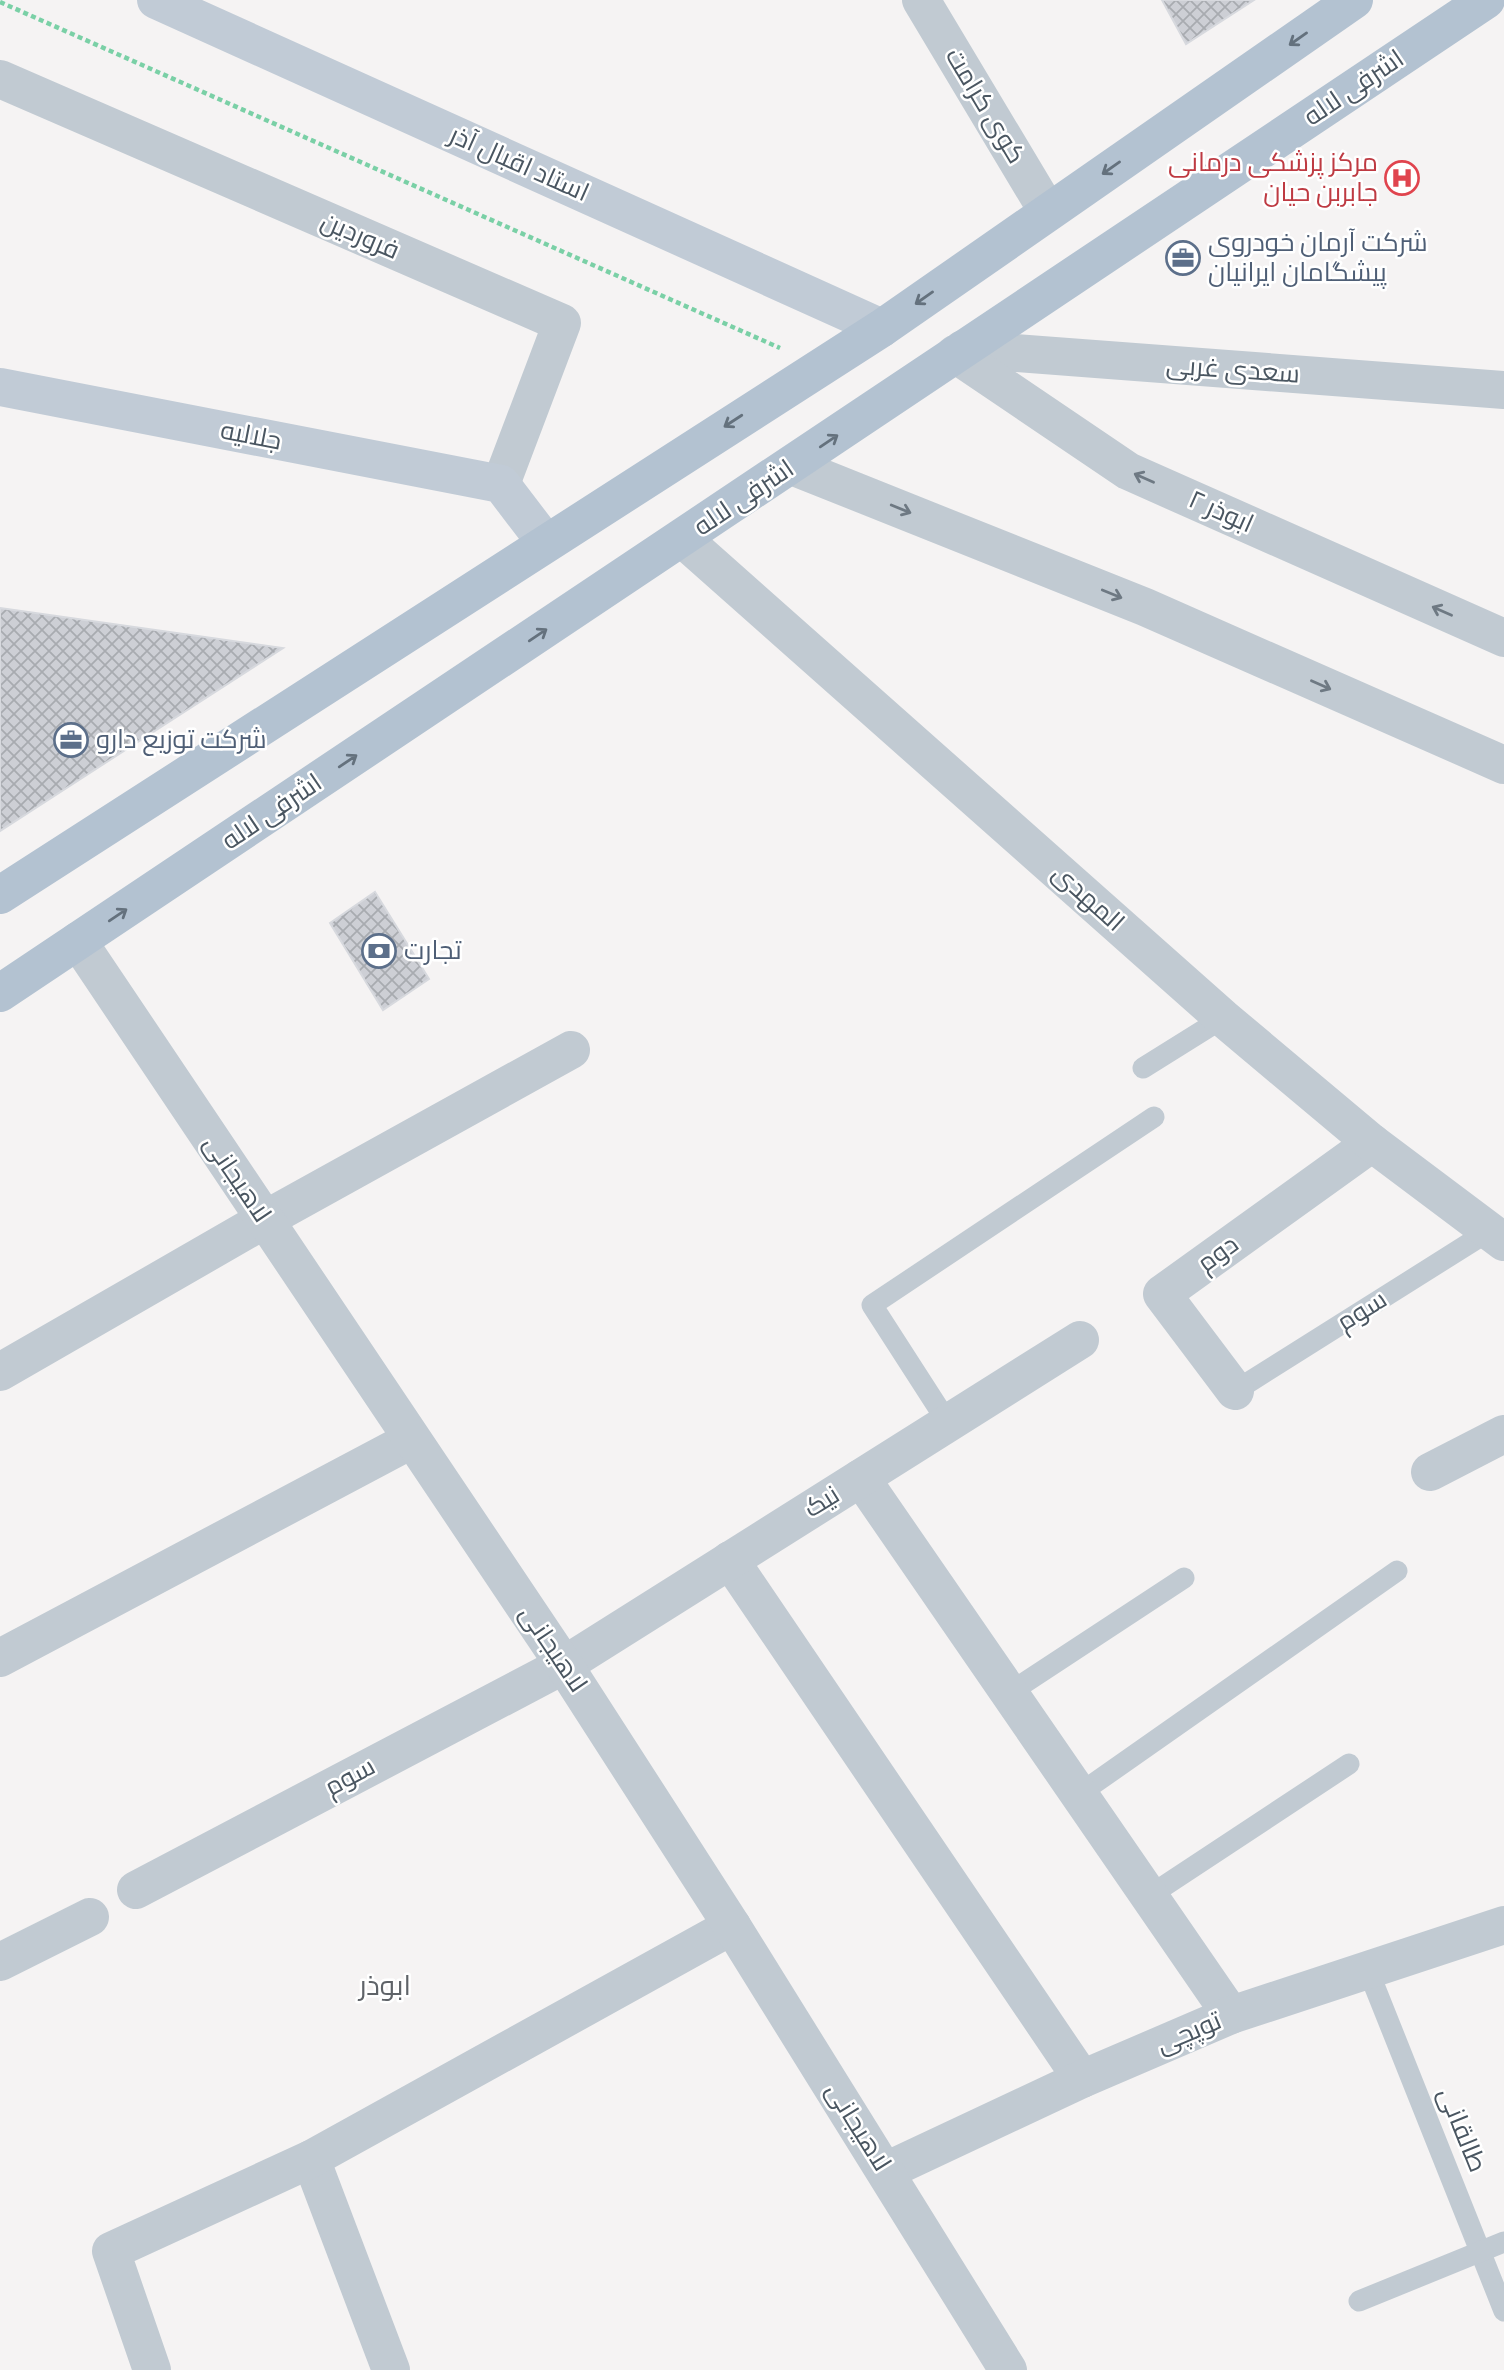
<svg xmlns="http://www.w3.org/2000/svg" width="1504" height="2370" font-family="Signika,Cairo,sans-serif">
<defs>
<pattern id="building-cross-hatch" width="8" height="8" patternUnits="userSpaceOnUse" patternTransform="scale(1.75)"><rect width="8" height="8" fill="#cdcfd5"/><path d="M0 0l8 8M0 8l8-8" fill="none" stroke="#a8abb0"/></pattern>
</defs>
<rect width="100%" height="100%" fill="#f5f3f3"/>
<g fill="url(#building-cross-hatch)" stroke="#d7d9de" stroke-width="2">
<path d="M1162,0H1254L1186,44Z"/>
<path d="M0,608L283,648L0,831Z"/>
<path d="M375,892L429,979L383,1010L330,923Z"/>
</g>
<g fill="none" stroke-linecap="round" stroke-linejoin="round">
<path stroke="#7ad0a6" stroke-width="4.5" stroke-dasharray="5 3.5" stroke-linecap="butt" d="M0,2L780,348"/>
<g stroke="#c1cad2" stroke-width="21">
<path d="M1143,1068L1223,1018"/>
<path d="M1235,1391L1489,1231"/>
<path d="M948,1423L872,1305L1154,1117"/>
<path d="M1009,1693L1184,1578"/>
<path d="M1079,1794L1397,1571"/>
<path d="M1149,1896L1349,1764"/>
<path d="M1368,1970L1504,2311"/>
<path d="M1359,2301L1504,2242"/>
</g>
<g stroke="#c1cad2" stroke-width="38">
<path d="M921,0L1048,212"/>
<path d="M0,79L562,323L501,484"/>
<path d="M0,1372L264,1220L571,1050"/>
<path d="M1235,1391L1162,1294L1372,1143"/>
<path d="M1430,1472L1504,1434"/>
<path d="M861,1478L1231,2015"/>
<path d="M730,1560L1082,2079"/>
<path d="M0,1658L411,1440"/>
<path d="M136,1890L564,1665L1080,1340"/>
<path d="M0,1962L90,1917"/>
<path d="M311,2159L391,2370"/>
<path d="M886,2171L1082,2079L1231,2015L1504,1925"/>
<path d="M152,2370L111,2251L311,2159L732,1926"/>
</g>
<g stroke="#c1cad2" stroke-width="38">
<path d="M963,349L1504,390"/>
<path d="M955,354L1128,471L1504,638"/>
<path d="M792,466L1145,607L1504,765"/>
<path d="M683,539L1223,1018L1372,1143L1504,1242"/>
<path d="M78,941L564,1665L732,1926L1008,2370"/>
</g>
<g stroke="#c1cbd6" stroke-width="38">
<path d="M156,0L882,328"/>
<path d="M0,387L501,484L546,543"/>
</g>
<g stroke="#b3c2d1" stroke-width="38">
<path d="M0,895L882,328L1354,0"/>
<path d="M0,993L1486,0"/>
</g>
</g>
<defs><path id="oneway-shaft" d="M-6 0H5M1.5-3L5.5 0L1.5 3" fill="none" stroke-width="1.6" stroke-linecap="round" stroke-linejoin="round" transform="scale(1.75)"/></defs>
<g stroke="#64717d">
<use href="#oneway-shaft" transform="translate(1298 39) rotate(145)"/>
<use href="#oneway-shaft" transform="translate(1111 168) rotate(145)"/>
<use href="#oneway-shaft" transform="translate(924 298) rotate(145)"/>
<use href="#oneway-shaft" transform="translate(733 421) rotate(147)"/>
<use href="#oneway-shaft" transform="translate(829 441) rotate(-34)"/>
<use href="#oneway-shaft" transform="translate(538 635) rotate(-34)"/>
<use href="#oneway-shaft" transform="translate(348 761) rotate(-34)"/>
<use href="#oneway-shaft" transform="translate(118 915) rotate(-34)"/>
</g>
<g stroke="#6e7983">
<use href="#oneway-shaft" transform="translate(1144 478) rotate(-156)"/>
<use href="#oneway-shaft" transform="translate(901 509) rotate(22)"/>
<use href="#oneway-shaft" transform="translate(1112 594) rotate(22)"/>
<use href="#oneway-shaft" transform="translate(1442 611) rotate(-156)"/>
<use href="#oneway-shaft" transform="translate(1321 685) rotate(24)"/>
</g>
<defs>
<g id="hospital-ring" transform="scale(1.75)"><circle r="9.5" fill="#fff" stroke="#e0444e" stroke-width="1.5"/><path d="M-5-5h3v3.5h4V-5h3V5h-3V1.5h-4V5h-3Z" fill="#e0444e"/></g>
<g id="office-ring" transform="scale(1.75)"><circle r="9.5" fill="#fff" stroke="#5c6f8a" stroke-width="1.5"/><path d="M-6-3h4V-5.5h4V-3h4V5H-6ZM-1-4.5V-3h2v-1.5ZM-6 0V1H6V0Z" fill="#5c6f8a"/></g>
<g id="bank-ring" transform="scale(1.75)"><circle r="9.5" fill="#fff" stroke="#5c6f8a" stroke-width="1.5"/><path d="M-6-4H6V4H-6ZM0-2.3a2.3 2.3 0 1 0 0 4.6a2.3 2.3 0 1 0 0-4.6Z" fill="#5c6f8a"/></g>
</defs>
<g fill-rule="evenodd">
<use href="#hospital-ring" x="1402" y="178"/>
<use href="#office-ring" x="1183" y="258"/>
<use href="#office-ring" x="71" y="740"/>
<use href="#bank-ring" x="379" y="951"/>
</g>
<g text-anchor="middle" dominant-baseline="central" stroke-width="5" stroke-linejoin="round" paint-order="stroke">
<g font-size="26" fill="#4a5661" stroke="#fff">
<text transform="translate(1354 88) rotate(-34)">اشرفی لاله</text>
<text transform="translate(985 106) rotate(59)">کوی کرامت</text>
<text transform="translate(519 164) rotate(24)">استاد اقبال آذر</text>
<text transform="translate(360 236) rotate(23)">فروردین</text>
<text transform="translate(1233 370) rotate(4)">سعدی غربی</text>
<text transform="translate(251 436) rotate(11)">جلالیه</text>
<text transform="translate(744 498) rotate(-34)">اشرفی لاله</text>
<text transform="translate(1221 512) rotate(24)">ابوذر ۲</text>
<text transform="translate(272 812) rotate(-34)">اشرفی لاله</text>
<text transform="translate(1088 898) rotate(42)">المهدی</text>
<text transform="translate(237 1179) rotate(56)">لاهیجانی</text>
<text transform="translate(1218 1254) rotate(-36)">دوم</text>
<text transform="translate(1362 1311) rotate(-32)">سوم</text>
<text transform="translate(822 1502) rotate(-32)">نیک</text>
<text transform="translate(553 1649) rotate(56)">لاهیجانی</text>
<text transform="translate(350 1777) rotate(-28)">سوم</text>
<text transform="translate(1189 2033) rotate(-23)">توپچی</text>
<text transform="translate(858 2127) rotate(58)">لاهیجانی</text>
<text transform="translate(1462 2130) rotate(68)">طالقانی</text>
</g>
<g font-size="26" fill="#be3a42" stroke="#fff" text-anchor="end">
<text x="1378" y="163">مرکز پزشکی درمانی<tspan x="1378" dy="30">جابربن حیان</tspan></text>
</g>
<g font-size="26" fill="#4e5e75" stroke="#fff" text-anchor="start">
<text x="1208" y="243">شرکت آرمان خودروی<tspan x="1208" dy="30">پیشگامان ایرانیان</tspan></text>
<text x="96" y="740">شرکت توزیع دارو</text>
<text x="404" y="951">تجارت</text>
</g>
<g font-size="28" fill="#5f6368" stroke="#fff">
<text x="385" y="1986">ابوذر</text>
</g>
</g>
</svg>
